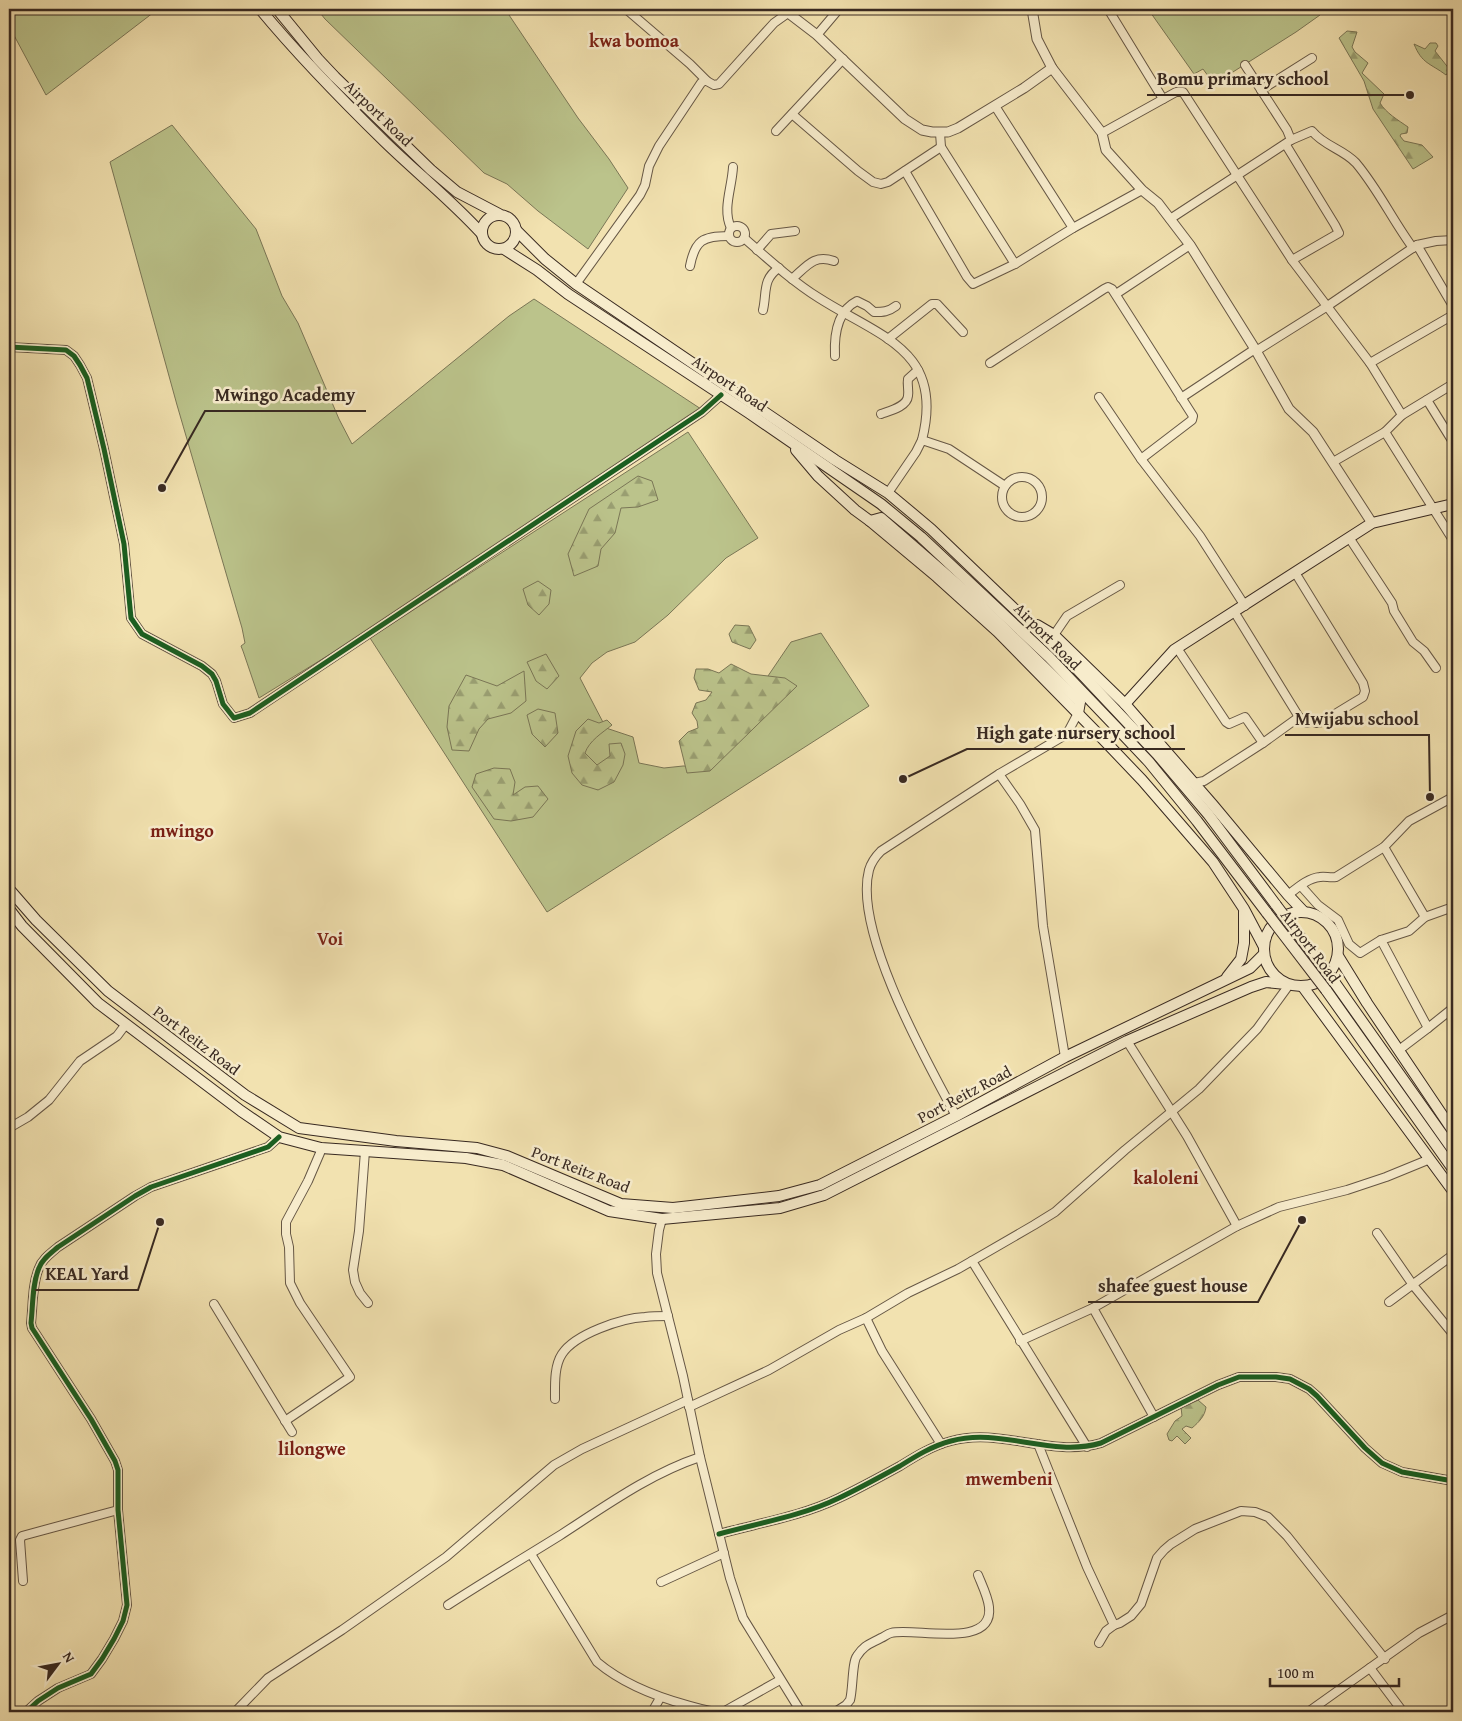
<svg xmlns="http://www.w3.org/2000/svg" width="1462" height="1721" font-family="'Gentium Book Plus',serif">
<defs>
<pattern id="forest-firs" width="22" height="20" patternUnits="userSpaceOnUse" patternTransform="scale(1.25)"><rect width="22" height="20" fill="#bbc38b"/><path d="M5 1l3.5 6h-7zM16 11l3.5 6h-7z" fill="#999e71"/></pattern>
</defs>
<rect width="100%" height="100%" fill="#f2e2b0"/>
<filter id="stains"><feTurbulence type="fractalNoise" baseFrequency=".004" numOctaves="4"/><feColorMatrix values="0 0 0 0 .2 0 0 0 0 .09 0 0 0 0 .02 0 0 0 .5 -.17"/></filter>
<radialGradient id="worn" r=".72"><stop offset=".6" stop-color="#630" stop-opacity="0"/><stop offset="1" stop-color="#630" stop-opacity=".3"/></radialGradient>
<g fill="#bbc38b" stroke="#7a7656">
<path d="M9,9H158L46,95L9,26Z"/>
<path d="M317,9H505L578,118L609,159L628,188L588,249L538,211L507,184L484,173L325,19Z"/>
<path d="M1148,9H1325L1320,15L1296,32L1214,84L1203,69L1194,74Z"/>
<path d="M172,125L256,229L282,296L298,323L339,419L352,444L509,316L534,299L701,409L389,618L259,698L243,651L241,646L245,643L242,628L177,405L110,162Z"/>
<path d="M688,432L758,538L726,558L668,615L635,642L607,652L592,663L580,678L606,728L633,737L639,763L664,768L683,766H707L791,642L821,633L869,706L547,912L370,638Z"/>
</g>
<g fill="url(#forest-firs)" stroke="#7a7656">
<path d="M1347,31L1357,32L1352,47L1355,52L1368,63L1362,73L1384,94L1380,103C1386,113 1398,120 1408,127L1407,133L1401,134L1400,136L1404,141L1422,145L1433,157L1413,169L1373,109L1364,81L1339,38Z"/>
<path d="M1430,43H1436L1438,46L1435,51L1450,70L1446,75C1430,63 1422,64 1414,44L1425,49Z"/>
<path d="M638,476L652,481L658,500L638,507L621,508L615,533L601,549L598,566L574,576L568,554L589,509Z"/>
<path d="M538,581L551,590L549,604L539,615L528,605L523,589Z"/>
<path d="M735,625L749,626L756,640L750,649L732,642L729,634Z"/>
<path d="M546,654L559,676L547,689L536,681L527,662Z"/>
<path d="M731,664L751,674L785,678L797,686L710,771L687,773L679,741L688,732L698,728L697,721L692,713L696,703L706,700L712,692L699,690L694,678L696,669H708L719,673Z"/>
<path d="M524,671L526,701L511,713L488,719L479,729L469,751L452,750L447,727L449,706L466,675L497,686Z"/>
<path d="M538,709L555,713L558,733L545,747L532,734L527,715Z"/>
<path d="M588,719L599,723L607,720L612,725C602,733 589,741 585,753L597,765L610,756L609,744L621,743L625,754L623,765L614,782L598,790L582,785L572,773L568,756L576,731Z"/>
<path d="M494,768L510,769L515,782L513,795L525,787L538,786L548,799L533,817L511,821L494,819L472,787L476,774Z"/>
<path d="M1198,1400L1206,1407C1205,1416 1199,1422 1192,1428L1186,1426L1182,1429L1191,1438L1185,1444L1177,1436L1172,1441L1169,1440L1167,1434L1175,1421L1182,1416L1181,1407Z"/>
</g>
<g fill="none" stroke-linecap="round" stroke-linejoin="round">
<g stroke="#665745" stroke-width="10">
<g id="minor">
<path d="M626,9L690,64L707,81"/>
<path d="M1108,9L1163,99"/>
<path d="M817,35L839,9"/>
<path d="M1261,90L1312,58"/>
<path d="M995,106L1073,228"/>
<path d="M792,114L858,171L873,182L881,184L888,182L941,147"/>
<path d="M776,131L843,59"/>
<path d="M940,133L941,147L1015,264"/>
<path d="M1102,133L1176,92H1183L1292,260L1370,363L1402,415"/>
<path d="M1291,140L1312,131C1324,146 1343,149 1356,163C1378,189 1393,221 1413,248"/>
<path d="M1286,145L1335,225L1339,233L1292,260"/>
<path d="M905,171L967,277L973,284L1015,264L1073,228L1142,190"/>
<path d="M1170,219L1291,140L1287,130L1245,65"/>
<circle cx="737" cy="234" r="8"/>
<path d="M731,228C722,209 732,188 733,167"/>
<path d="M744,238C768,259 792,281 819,298C880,337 945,350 922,440"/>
<path d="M1417,245L1453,306"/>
<path d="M757,250L771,234L795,231"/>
<path d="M690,266C695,240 703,236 729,236"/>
<path d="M792,279C807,266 814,254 834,261"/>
<path d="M576,284L640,195L645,185L649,166L659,146L701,83L705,80L714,85L719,84L774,23L788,13"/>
<path d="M1116,294L1190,245"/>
<path d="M763,310C767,293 762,279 779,268"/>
<path d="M888,339L932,304H937L963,332"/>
<path d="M9,347L66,350L74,356L80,365L87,378L104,449L124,544L131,618L142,634L202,666L212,674L216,681L223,704L234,718L250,713L702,412L721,395"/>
<path d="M1256,351L1326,307L1417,245L1436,241L1453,240"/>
<path d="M835,356C834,336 837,311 857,301L867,306L874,312C883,312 888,312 896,306"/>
<path d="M990,363L1104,289L1108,287L1112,289L1193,416L1192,420L1141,459"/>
<path d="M1370,363L1453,315"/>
<path d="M1099,397L1141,459L1200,536L1245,606"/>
<path d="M1181,398L1255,349"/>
<path d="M1427,400L1453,442"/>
<path d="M881,414C889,411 907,407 908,396C909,390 907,385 908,379L918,370"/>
<path d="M1385,432L1453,540"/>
<path d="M1333,462L1385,432L1402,415L1453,384"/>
<circle cx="1022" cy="497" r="20"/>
<path d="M888,493L916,452L922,440L949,449L1005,486"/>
<path d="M1350,539L1392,603L1394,611L1413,642L1424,651L1436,668"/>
<path d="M1235,613L1299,717L1307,723L1313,721L1316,723L1322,722L1363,697L1365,691L1363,683L1296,574"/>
<path d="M1054,635L1067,616L1120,585"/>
<path d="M1177,648L1226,722L1229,724L1245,717L1263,743"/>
<path d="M999,774L1020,804L1035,830L1043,926L1065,1057"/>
<path d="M1194,783L1204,781L1263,743L1299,717"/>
<path d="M1384,847L1425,917"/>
<path d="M1301,886L1318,905L1338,920L1349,944L1360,953L1381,940L1409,931L1425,917L1453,907"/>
<path d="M1288,895C1297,888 1308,878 1320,877C1325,876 1330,878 1336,877L1384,847L1409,821L1453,797"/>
<path d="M1381,940L1428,1028L1453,1008"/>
<path d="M1127,1041L1187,1136L1237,1226L1093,1308L1154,1417"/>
<path d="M1399,1050L1428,1028"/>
<path d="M956,1116C927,1062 853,931 869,870C871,863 875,857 881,851L999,774L1062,737L1069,730L1078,713"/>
<path d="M9,1128L28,1117L49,1100L80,1061L117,1036L126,1024"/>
<path d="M365,1151L359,1231L353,1270L355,1282L360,1293L368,1303"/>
<path d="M662,1219L659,1230L656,1254L657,1273L683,1376L700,1457L730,1578L743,1618L801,1712"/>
<path d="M1237,1226L1279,1207L1347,1190L1386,1177L1430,1159"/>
<path d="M1377,1233L1413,1285L1453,1334"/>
<path d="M972,1261L1087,1447"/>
<path d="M1389,1302L1450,1257"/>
<path d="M214,1304L292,1432"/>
<path d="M866,1318L882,1351L941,1444"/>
<path d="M1020,1341L1093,1308"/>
<path d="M555,1399C555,1385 554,1366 562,1354C575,1334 622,1318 645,1317C653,1316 660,1316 668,1316"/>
<path d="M689,1407L769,1370L839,1330L866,1318L908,1293L958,1269L1034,1225L1055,1212L1125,1150L1199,1089L1257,1029L1289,985"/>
<path d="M285,1421L350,1377L300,1303L290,1283L289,1247L286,1234V1222L308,1181L320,1153L321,1148"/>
<path d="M1038,1444L1087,1567L1114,1625"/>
<path d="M719,1534C759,1523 802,1516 839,1498C860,1488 880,1477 900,1466C916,1456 932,1446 951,1441C1001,1427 1051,1458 1101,1443L1218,1385L1239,1377H1276L1290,1379L1309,1389L1317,1396L1365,1448L1382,1463L1402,1472L1453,1481"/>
<path d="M531,1554L597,1662C623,1684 654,1696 687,1705C698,1708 709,1712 721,1712"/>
<path d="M23,1581L20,1540L22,1536L118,1510"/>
<path d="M661,1582L724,1553"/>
<path d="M448,1605C485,1581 522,1559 559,1536C604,1507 649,1474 700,1457"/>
<path d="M1099,1643L1106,1631L1114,1625L1120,1623L1131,1616L1141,1604L1157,1558L1164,1550L1171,1544L1195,1529L1241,1511L1255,1512L1268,1517L1287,1536L1385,1659"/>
<path d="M1370,1668L1403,1712"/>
<path d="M26,1712L38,1701L58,1688L91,1674L102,1659L114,1639L123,1621L127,1605L118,1510V1470L115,1461L91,1419L32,1328L31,1323C33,1306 32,1284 39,1268C42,1259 51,1253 58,1247L135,1196L151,1187L268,1147L279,1137"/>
<path d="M235,1712L268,1678L342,1630L446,1557L554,1465L582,1449L688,1400"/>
<path d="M652,1712L660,1698"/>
<path d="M723,1712L780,1680"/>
<path d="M835,1712L846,1705L850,1700C853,1690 852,1662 857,1656C864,1645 870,1644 881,1638C884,1637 887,1634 891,1633C913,1627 994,1650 989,1607C988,1597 982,1585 978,1575"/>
<path d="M1308,1712L1419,1633L1453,1615"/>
</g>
</g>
<g stroke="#665745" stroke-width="11">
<g id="tertiary">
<path d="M783,9L817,35L905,119L922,130L932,132H948L958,128L1024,88L1052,68"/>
<path d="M1032,9L1037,39L1052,68L1102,133L1106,150L1142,190L1158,203L1190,245L1255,349L1289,409L1313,432L1372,523"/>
</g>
</g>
<g stroke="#382921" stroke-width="12">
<g id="secondary">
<path d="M260,9C299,56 341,99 385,142C417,173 452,201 482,234"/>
<path d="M277,9L318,59L335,77L431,170L457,192L499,214"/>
<circle cx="499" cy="232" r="17"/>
<path d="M516,230L545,259L576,284L835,460L888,493L931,529L1077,669L1157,754L1208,814L1276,905"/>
<path d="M504,249L537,270L568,294L749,413L881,504L921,537L1049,657L1116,727L1149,762L1197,821L1267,913"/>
<path d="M796,450L818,476L855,510L870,521L937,577L998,632L1100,736L1142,780L1213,862L1244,909L1264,947"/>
<path d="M870,521L881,518L972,597L1080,702L1078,713"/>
<path d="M1037,625L1054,635L1125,704L1213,805L1288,895L1304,912"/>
<path d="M1125,704L1174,650L1372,523L1453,504"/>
<path d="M9,889L36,920L108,991L245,1095L299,1128L396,1141L477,1148L507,1156L621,1204L673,1208L779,1196L820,1185L956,1116L1065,1057L1250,968L1264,954"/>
<path d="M9,909L22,926L98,1003L241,1111L279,1137L321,1148L466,1158L503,1165L609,1211L662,1219L780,1208L824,1195L1127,1041L1251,987L1266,982L1286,984"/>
<circle cx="1301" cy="949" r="37"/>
<path d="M1338,956L1367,1003L1453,1131"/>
<path d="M1227,977L1241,959L1244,943V912"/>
<path d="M1335,983L1453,1150"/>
<path d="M1303,987L1453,1191"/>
<path d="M1326,990L1453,1169"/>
</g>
</g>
<use href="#minor" stroke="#f7eccc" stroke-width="8"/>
<use href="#tertiary" stroke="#f7eccc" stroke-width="9"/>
<use href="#secondary" stroke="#f7eccc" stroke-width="10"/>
<g stroke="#382921" stroke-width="12" stroke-linecap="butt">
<g id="secondary-bridge">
<path d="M1276,905L1335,983"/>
<path d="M1267,913L1326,990"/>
</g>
</g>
<use href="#secondary-bridge" stroke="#f7eccc" stroke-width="10"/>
<g stroke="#f7eccc" stroke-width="8">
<g id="cycleway">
<path d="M9,347L66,350L74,356L80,365L87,378L104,449L124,544L131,618L142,634L202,666L212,674L216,681L223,704L234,718L250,713L702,412L721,395"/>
<path d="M719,1534C759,1523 802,1516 839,1498C860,1488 880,1477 900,1466C916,1456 932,1446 951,1441C1001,1427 1051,1458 1101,1443L1218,1385L1239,1377H1276L1290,1379L1309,1389L1317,1396L1365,1448L1382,1463L1402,1472L1453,1481"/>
<path d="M26,1712L38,1701L58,1688L91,1674L102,1659L114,1639L123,1621L127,1605L118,1510V1470L115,1461L91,1419L32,1328L31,1323C33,1306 32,1284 39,1268C42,1259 51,1253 58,1247L135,1196L151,1187L268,1147L279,1137"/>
</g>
</g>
<use href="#cycleway" stroke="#1b5e20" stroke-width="5"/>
</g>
<g text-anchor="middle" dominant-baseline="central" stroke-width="5" stroke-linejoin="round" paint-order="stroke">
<g font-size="16" fill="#382921" stroke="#f7eccc">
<text transform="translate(379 113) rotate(44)">Airport Road</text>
<text transform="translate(730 383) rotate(34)">Airport Road</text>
<text transform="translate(1048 636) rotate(45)">Airport Road</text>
<text transform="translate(1311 946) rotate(53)">Airport Road</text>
<text transform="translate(197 1040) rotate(37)">Port Reitz Road</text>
<text transform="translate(964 1094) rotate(-28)">Port Reitz Road</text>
<text transform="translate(581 1169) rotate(21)">Port Reitz Road</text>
</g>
<g font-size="18" font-weight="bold" fill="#7a1f14" stroke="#f7eccc">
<text x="634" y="40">kwa bomoa</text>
<text x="182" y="830">mwingo</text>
<text x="330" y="938">Voi</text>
<text x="1166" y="1177">kaloleni</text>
<text x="312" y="1448">lilongwe</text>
<text x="1009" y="1478">mwembeni</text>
</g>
</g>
<path fill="none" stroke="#382921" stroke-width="2" d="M1410 95L1339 95H1147M162 488L205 411H366M1430 797L1429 735H1285M903 779L967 749H1185M160 1222L138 1290H35M1302 1220L1258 1302H1088"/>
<g fill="#382921" stroke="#f7eccc" stroke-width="2">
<circle cx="1410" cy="95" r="5"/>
<circle cx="162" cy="488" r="5"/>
<circle cx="1430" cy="797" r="5"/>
<circle cx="903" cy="779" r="5"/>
<circle cx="160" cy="1222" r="5"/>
<circle cx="1302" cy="1220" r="5"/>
</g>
<g font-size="18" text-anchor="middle" font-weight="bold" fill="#382921" stroke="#f7eccc" stroke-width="5" stroke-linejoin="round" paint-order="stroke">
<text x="1243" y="85">Bomu primary school</text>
<text x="285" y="401">Mwingo Academy</text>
<text x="1357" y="725">Mwijabu school</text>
<text x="1076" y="739">High gate nursery school</text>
<text x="87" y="1280">KEAL Yard</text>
<text x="1173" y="1292">shafee guest house</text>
</g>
<rect width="1462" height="1721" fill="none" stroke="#f2e2b0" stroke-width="30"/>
<rect x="10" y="10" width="1442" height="1701" fill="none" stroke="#382921" stroke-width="2.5"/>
<rect x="15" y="15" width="1432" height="1691" fill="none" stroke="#382921"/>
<g transform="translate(58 1664) rotate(58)" stroke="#f7eccc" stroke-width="4" paint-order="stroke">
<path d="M0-4L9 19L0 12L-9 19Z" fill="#382921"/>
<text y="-8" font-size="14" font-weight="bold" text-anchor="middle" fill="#382921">N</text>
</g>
<path d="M1270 1678v8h129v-8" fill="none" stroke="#382921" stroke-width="2.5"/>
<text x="1277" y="1678" font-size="15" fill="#382921" stroke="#f7eccc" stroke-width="4" paint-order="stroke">100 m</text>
<rect width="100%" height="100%" filter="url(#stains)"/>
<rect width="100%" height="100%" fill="url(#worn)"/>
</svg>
